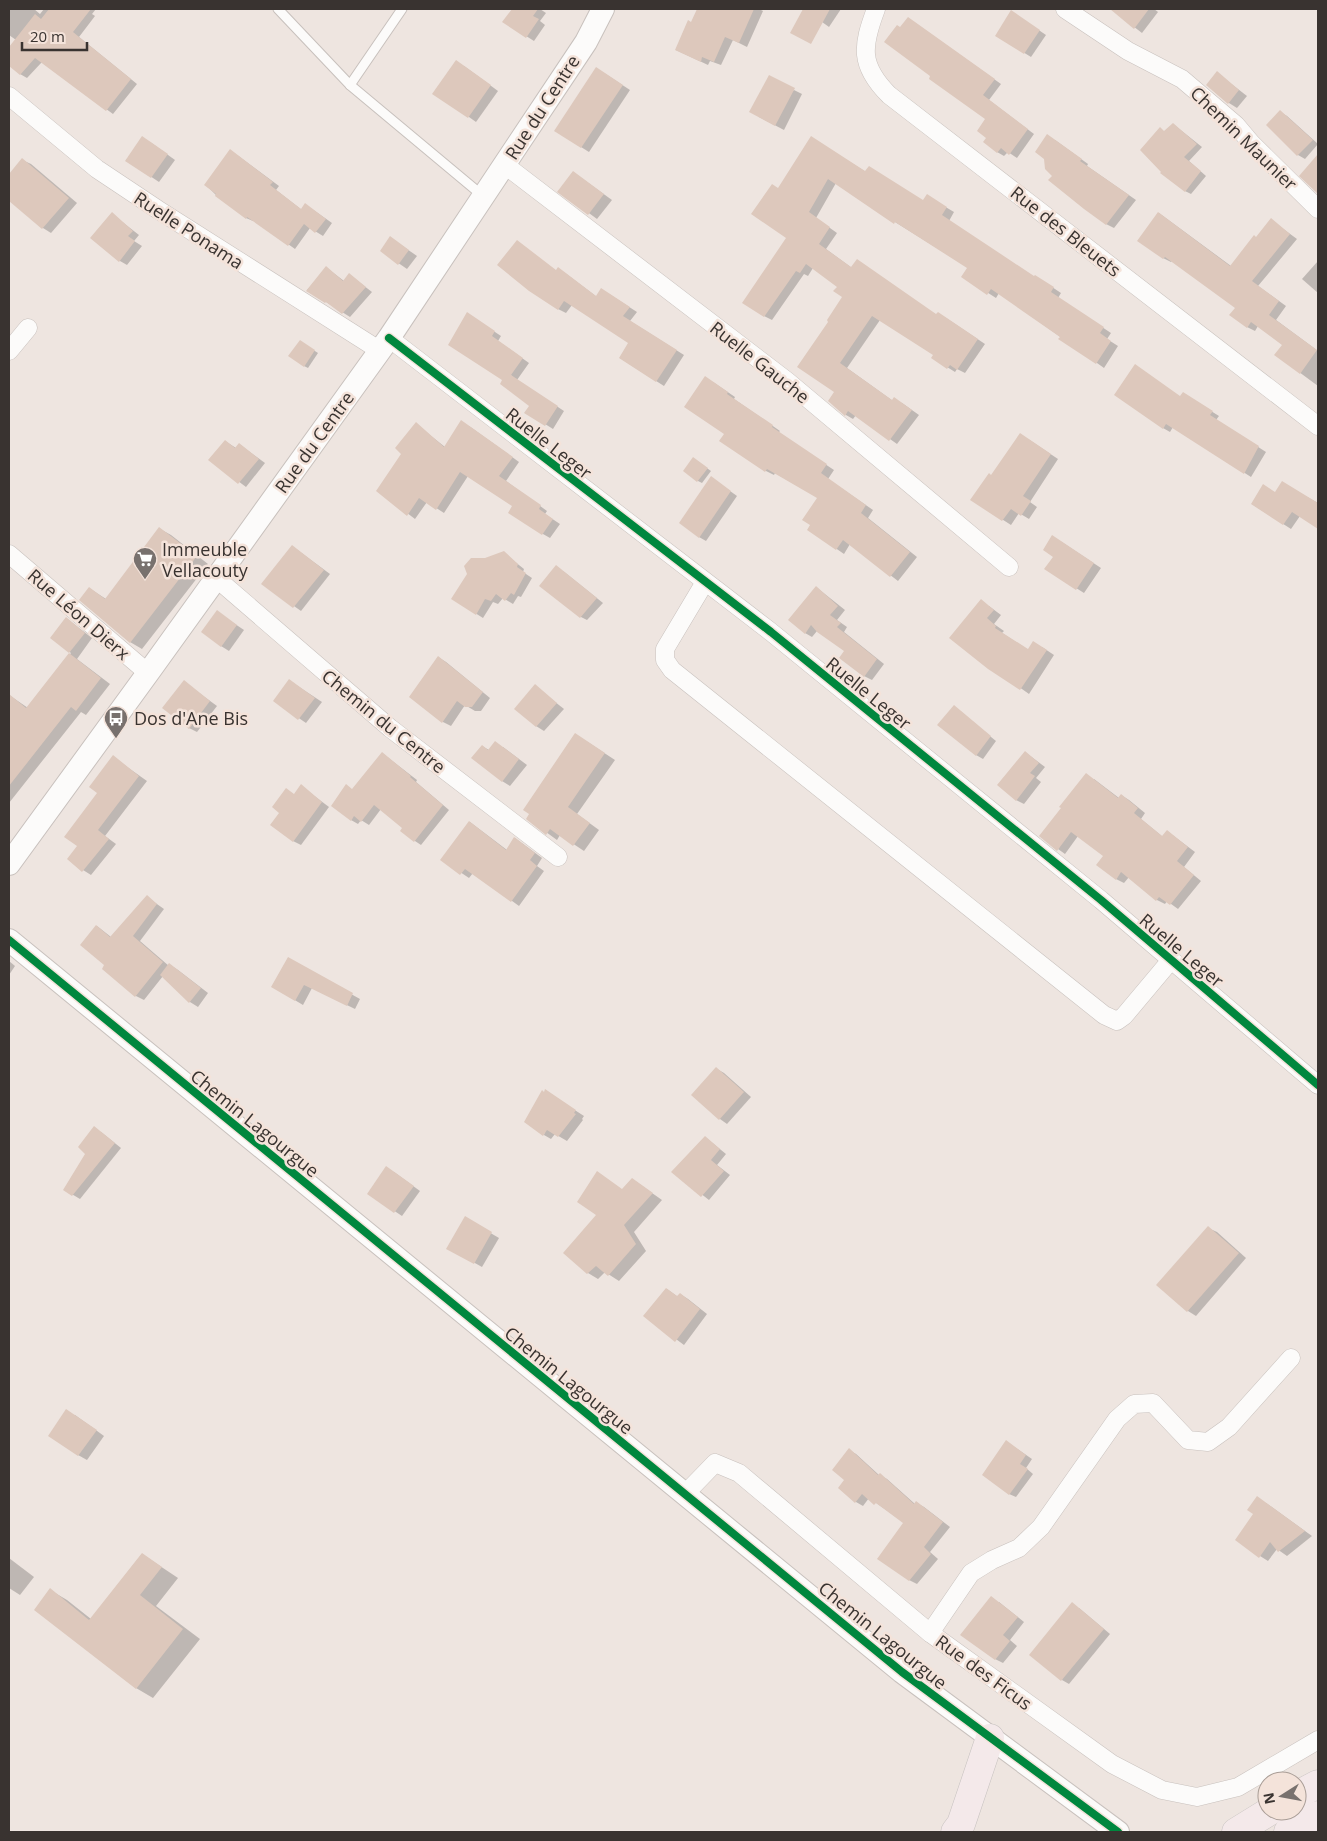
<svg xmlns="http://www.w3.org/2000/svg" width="1327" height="1841" font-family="'Open Sans',sans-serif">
<rect width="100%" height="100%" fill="#eee5e0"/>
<g fill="#0003">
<path d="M9,9H34L40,14L44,9H96L92,14L95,16L79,37L137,84L113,114L42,62L27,78L20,74L9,64V49L16,40L9,35Z"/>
<path d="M513,9H540L546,13L540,21L545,25L534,41L504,22Z"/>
<path d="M698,9H759L763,11L747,47L733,40L721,65L710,61L708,65L676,50L692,24Z"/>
<path d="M804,9H841L829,27Z"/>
<path d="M1111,9H1154L1158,12L1142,33Z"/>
<path d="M1018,16L1046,35L1031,57L997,36Z"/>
<path d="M915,23L1001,84L989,100L1034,134L1017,158L1008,152L1004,156L997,152L988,138L987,119L932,76L901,29Z"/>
<path d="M464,66L498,91L476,122L469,117Z"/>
<path d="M604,73L630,90L589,152L581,147Z"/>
<path d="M1217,73L1247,96L1237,108L1229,103L1208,85Z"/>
<path d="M794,90L802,94L784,130L759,117Z"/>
<path d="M1280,112L1287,116L1318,144L1305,159L1298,155Z"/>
<path d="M1173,124L1202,147L1189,161L1206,176L1191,194L1185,191L1165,132Z"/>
<path d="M811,138L866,172L923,201L927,196L954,212L949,221L1035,278L1043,281L1061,293L1058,298L1111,333L1107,339L1118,346L1104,368L999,293L996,298L963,277L969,268L895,222L836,183L816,218L837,233L826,249L852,268L937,315L946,318L985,344L965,373L957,369L955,372L947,367L935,355L880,320L847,368L893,401L902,403L919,415L897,444L856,415L853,419L846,415L836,392L830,321L844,297L839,286L813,268L808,276L804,274L772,320L764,316L788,238L778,190Z"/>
<path d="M1055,140L1088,164L1087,166L1136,200L1114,228L1106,224L1053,176L1045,159Z"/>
<path d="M150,142L175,160L159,182L126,160Z"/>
<path d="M237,155L279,186L276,190L302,210L312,209L332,223L323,236L310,228L295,249L254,220L253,221L246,218L216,195L206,185Z"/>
<path d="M22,160L31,164L77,203L51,233L43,228L9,199V176Z"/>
<path d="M573,172L612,200L597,219L559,191Z"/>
<path d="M1159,213L1231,266L1257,238L1271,220L1297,239L1258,286L1286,306L1276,320L1318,351V386L1276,355L1283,345L1258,326L1255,331L1247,327L1236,307L1172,261L1171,262L1163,258Z"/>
<path d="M112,214L139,235L134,241L142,246L127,265L120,261Z"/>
<path d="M391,238L417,256L407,269L381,251Z"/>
<path d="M1318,261V293L1302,279Z"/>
<path d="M327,268L344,281L355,279L372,292L350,317L307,290Z"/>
<path d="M557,271L565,273L597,297L609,294L637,312L630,321L684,355L664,386L620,358L630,342L572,305L566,313L558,309Z"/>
<path d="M474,318L501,336L498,341L529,363L517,380L564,411L553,429L526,412L531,406Z"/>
<path d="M304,344L318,353L308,368L304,366Z"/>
<path d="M713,382L735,397L734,399L780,431L778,433L834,470L828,479L873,510L868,518L917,557L898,581L850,544L844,554L808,529L812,525L819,498L775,473L774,475L766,471L721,441L726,434Z"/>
<path d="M1115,394L1190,398L1219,416L1216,420L1266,452L1251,477L1173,427L1170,432L1163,428Z"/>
<path d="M416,424L445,447L469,426L519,462L506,481L547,511L545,514L560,524L550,538L543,534L514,506L468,476L444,513L427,502L415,519L378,491L403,453Z"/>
<path d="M1028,439L1058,459L1030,502L1037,507L1029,519L1019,513L1011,525L972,500Z"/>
<path d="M225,441L236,448L239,444L265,463L246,487L210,460Z"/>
<path d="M697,461L711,471L702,483L698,481Z"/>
<path d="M712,478L737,496L706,541L699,537Z"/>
<path d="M1282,483L1318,503V527L1300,516L1291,529L1252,504L1276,493Z"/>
<path d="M160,529L171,535L208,564L142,649L130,642L89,588L106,599Z"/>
<path d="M1060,541L1101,568L1084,593L1046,569L1054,556Z"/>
<path d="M292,546L330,574L301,611L263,584Z"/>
<path d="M504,553L524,569L523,572L532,578L521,597L518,596L513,604L503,598L498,604L493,602L483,618L453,599L485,559Z"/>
<path d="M563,571L603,603L587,620L581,617Z"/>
<path d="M816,587L845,610L837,620L847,627L844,632L884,664L872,680L864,676L846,650L817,631L812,637L805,633Z"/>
<path d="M989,606L1001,615L994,624L1004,631L1002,633L1028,650L1042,647L1054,655L1029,694L951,638Z"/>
<path d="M217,612L244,630L229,651L221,646Z"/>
<path d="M66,618L92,638L77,659L110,684L86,715L81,712L9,803V695L28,708L71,653L51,638Z"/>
<path d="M438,657L446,662L490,698L481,711H475L465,705L451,726L443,722Z"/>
<path d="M290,681L322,702L306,723L274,701Z"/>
<path d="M184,682L217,706L197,732L189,728Z"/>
<path d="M535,686L564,709L544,731L536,726Z"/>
<path d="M954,707L996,741L983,759L976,755Z"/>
<path d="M586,741L615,760L577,814L599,830L584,851L560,835L557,840L528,819Z"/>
<path d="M482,746L489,750L503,747L527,765L510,786L502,781Z"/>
<path d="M1025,752L1045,767L1036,778L1041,782L1024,804L1016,800Z"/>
<path d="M382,753L417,780L416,782L449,810L421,845L415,841L404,827L381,809L369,825L361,820L358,824L351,820Z"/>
<path d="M113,757L147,781L105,836L116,844L91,875L83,870L78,846Z"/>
<path d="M1094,779L1119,798L1121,795L1129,800L1145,813L1141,819L1163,837L1167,831L1195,852L1184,867L1201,881L1178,909L1167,901L1165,904L1157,900L1129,877L1124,883L1116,879L1105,856L1078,836L1065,854L1058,849Z"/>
<path d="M301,786L329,807L301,845L293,841L295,795Z"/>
<path d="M470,822L507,850L515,838L542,858L537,866L544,871L519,906L473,873L469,878L442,860Z"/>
<path d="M147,897L164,909L140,941L169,966L170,965L178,970L208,993L198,1007L190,1002L163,976L144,1000L136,996L103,968L106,965L97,926L111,937Z"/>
<path d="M288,959L360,999L355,1009L312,988L303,1005L273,987Z"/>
<path d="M9,961L15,966L9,975Z"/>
<path d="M717,1069L724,1073L751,1097L727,1124L720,1119Z"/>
<path d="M553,1096L584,1116L582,1119L583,1120L567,1141L555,1134L551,1139L544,1135Z"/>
<path d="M101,1132L121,1148L80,1199L65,1190Z"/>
<path d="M705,1137L726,1154L717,1165L730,1175L709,1200L673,1172Z"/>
<path d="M394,1172L420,1191L402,1216L369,1194Z"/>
<path d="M632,1179L662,1200L634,1232L646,1251L619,1281L605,1272L598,1279L588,1273L565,1253Z"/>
<path d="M465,1218L499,1238L482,1267L448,1248Z"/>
<path d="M1208,1228L1217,1232L1246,1258L1196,1316L1188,1311L1158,1285Z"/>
<path d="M667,1289L678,1297L680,1294L688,1299L707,1314L684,1345L645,1316Z"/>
<path d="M75,1415L104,1436L87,1460L78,1455Z"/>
<path d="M1013,1446L1032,1459L1026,1468L1033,1474L1016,1497L1009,1494Z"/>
<path d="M849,1450L856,1454L879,1475L887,1479L915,1504L916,1503L924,1507L950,1527L930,1552L938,1559L917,1584L909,1580L905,1523L869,1498L863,1506L856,1502L846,1480Z"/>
<path d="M1266,1503L1312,1536L1287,1556L1277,1549L1268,1561L1260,1556Z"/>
<path d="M142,1554L178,1578L156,1606L200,1639L153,1698L136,1688L50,1590L67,1600L91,1619Z"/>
<path d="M9,1558L34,1577L20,1595L9,1588Z"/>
<path d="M999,1602L1024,1622L1010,1640L1017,1646L1003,1663L995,1659Z"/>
<path d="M1079,1608L1110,1634L1069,1684L1062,1680Z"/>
</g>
<g fill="#ddc8bc">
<path d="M49,9H91L73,32L131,79L106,111L35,58L20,75L9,66V47L35,14L41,19Z"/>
<path d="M512,9H538L533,16L539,19L526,38L502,22Z"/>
<path d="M697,9H754L739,43L725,37L714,62L702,57L701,62L675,50L688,20L691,22Z"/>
<path d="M803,9H830L811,44L790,33Z"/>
<path d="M1110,9H1149L1134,29Z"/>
<path d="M1011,10L1040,30L1024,54L995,36Z"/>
<path d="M908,17L995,79L983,95L1028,129L1009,155L1001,148L997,153L983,142L986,138L977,131L985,119L929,79L930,76L884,42L897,25L900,27Z"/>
<path d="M456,60L491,85L468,118L432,94Z"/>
<path d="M596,67L623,85L581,148L554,131Z"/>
<path d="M1217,71L1239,90L1228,104L1206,85Z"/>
<path d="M769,75L795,88L775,126L749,112Z"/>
<path d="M1280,110L1313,140L1297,156L1266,125Z"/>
<path d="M1173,123L1197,144L1184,157L1201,171L1185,192L1160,173L1161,172L1140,150L1160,127L1164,131Z"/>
<path d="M1047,134L1082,159L1080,161L1129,195L1106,225L1084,209L1048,180L1052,176L1045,169L1044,159L1035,152Z"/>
<path d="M142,136L168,154L151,178L125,161Z"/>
<path d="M811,136L865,171L869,166L923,200L927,194L947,207L942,215L1034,276L1035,275L1054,287L1051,292L1104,327L1100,333L1111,341L1096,364L1058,339L1060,337L991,289L987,295L961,277L967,268L895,222L894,224L828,179L809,212L830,227L819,244L851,267L857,259L936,314L938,312L978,339L957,370L950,365L947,369L931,358L933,355L872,316L840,363L892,400L894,397L912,410L889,441L848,411L845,416L828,401L834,392L797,367L828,322L827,320L842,297L833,291L837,287L806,264L800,273L796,271L764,317L742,303L786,238L751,214L772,184L778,188Z"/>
<path d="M230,149L273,182L270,185L301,209L305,203L326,219L315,233L304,224L288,246L247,217L246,219L215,196L216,194L204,185Z"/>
<path d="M1318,154V194L1299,176Z"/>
<path d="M22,158L69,198L42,229L9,201V174Z"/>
<path d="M573,171L604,194L588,215L557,192Z"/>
<path d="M112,212L133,231L128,236L135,241L119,262L90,238Z"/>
<path d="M1158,212L1230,266L1254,235L1256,237L1271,218L1290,234L1252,281L1279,301L1269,315L1317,350L1300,374L1274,355L1282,345L1251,322L1247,328L1229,315L1235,308L1165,257L1163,259L1137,241Z"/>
<path d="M390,236L409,250L398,265L380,251Z"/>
<path d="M517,240L556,270L558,267L596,296L601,288L630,307L623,316L677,350L656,382L619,358L628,343L564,301L558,310L529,291L497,265Z"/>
<path d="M326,266L343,281L349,273L366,287L342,314L326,302L325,303L306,291Z"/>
<path d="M467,312L495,331L492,336L523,358L511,375L558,406L545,426L524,413L529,406L500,384L502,380L448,345Z"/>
<path d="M300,340L315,350L304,367L288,356Z"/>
<path d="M1135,364L1180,396L1183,392L1213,411L1210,415L1259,446L1244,474L1166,424L1163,429L1114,395Z"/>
<path d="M705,376L728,392L727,394L773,425L772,427L827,464L821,473L866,505L861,513L910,552L890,577L843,540L836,550L807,530L810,525L802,520L817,498L767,469L765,472L719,441L724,434L684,407Z"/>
<path d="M461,420L513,457L499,476L541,505L539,509L553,519L542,535L508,513L512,506L460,472L436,510L419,498L407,516L376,491L401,454L395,448L416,422L444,447Z"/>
<path d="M1020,433L1051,454L1023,496L1031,501L1021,516L1011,509L1002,521L970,500L989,473L991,475Z"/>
<path d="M225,440L235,448L239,443L259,459L238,484L208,460Z"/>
<path d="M693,457L708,468L697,482L683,471Z"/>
<path d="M711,476L731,491L699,538L679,523Z"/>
<path d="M1282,481L1318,503V529L1292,512L1283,525L1251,504L1263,484L1275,492Z"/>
<path d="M159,527L197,556L130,643L79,600L89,587L105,599Z"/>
<path d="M1052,535L1094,563L1076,590L1044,569L1053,557L1043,550Z"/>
<path d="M292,545L324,570L293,608L261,584Z"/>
<path d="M504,551L518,564L517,567L526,573L514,595L511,593L505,601L496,594L491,601L485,599L476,615L451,599L467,574L464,566L471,558H485Z"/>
<path d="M556,565L597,598L580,618L539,586Z"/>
<path d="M816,586L838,606L830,615L841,623L837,627L877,659L864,677L839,658L844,651L817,632L811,625L805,634L788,620Z"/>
<path d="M981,599L994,610L987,618L996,626L995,628L1028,649L1033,641L1047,650L1020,690L988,669L949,638Z"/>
<path d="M217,610L237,625L221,647L201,632Z"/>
<path d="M66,617L85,633L69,653L50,638Z"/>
<path d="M69,653L101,678L76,711L71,707L9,786V694L26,708Z"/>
<path d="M438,656L483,692L472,707H465L457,701L442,723L409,697Z"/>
<path d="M289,679L315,698L298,720L273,701Z"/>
<path d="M184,680L210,701L189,729L162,708Z"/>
<path d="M535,684L557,703L536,727L514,709Z"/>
<path d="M954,705L991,736L976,756L937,725Z"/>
<path d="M575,733L605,753L568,807L590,823L573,846L550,829L546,835L526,819L529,814L523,810Z"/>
<path d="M495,741L519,759L502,782L471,758L482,745L488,750Z"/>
<path d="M1025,751L1039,763L1030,773L1035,776L1016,801L997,785Z"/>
<path d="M382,752L411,776L410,777L443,805L414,842L400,831L402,828L374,805L361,822L354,816L351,821L331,806L346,784L352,789Z"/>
<path d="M113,755L139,776L98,830L109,839L82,872L67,859L77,846L64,837L97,793L89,787Z"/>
<path d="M1086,773L1118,798L1121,794L1138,808L1134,813L1162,836L1167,830L1188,847L1177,861L1194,875L1170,905L1159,897L1156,901L1121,872L1116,880L1096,865L1103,856L1071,832L1057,851L1039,836L1061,808L1059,807Z"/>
<path d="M301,784L322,802L293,842L270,825L279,813L272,807L286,788L294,794Z"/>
<path d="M469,821L506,850L514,837L535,853L530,860L537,866L511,902L465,869L460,875L440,860Z"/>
<path d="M147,895L157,904L133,936L163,962L135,997L102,969L104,965L80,945L96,925L110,937Z"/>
<path d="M288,957L353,993L347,1006L304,985L295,1001L271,987Z"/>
<path d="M169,963L201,988L189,1003L160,975Z"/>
<path d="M716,1067L744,1092L719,1120L691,1095Z"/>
<path d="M545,1089L576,1110L574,1113L576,1114L558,1137L547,1130L543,1136L524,1122L542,1090L544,1092Z"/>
<path d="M94,1126L115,1143L72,1196L63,1190L85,1154L78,1147Z"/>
<path d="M705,1136L720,1149L711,1160L724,1171L701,1197L671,1172Z"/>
<path d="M386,1166L414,1186L394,1213L367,1194Z"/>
<path d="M597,1171L622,1189L632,1178L653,1193L624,1225L636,1244L608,1276L596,1266L587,1274L563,1253L596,1215L577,1202Z"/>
<path d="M465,1216L492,1232L474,1264L446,1249Z"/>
<path d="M1208,1226L1239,1253L1187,1312L1156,1285Z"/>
<path d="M666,1288L677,1296L680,1293L700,1309L675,1342L643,1316Z"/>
<path d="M66,1409L97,1430L78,1456L48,1436Z"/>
<path d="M1006,1440L1026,1455L1020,1464L1028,1469L1009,1495L982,1475Z"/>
<path d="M849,1448L878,1475L880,1473L914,1504L916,1501L943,1522L924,1547L931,1554L909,1581L877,1559L903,1523L876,1503L874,1505L862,1494L855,1503L838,1488L844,1480L832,1470Z"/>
<path d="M1257,1496L1305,1531L1278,1552L1270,1542L1259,1558L1235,1540L1253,1514L1247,1510Z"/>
<path d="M142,1553L162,1567L140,1595L183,1629L136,1689L34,1610L50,1588L89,1620Z"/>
<path d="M991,1596L1018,1617L1003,1635L1010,1641L995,1660L960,1635Z"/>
<path d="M1072,1602L1104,1629L1061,1681L1029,1655Z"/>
</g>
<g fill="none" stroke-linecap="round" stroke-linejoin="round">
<g stroke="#c8c1bd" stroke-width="11">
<g id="service">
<path d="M278,9L350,85L483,196"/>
<path d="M350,85L402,9"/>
</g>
</g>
<g stroke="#c8c1bd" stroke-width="19">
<g id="minor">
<path d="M876,9C862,46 859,65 889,95L1318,426"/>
<path d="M1065,9L1128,51L1182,79L1236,125L1252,144L1318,209"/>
<path d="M9,96L97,169L157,209L379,350"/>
<path d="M505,165L787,381L1009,567"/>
<path d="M389,338L771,632L1101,900L1318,1085"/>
<path d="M9,351L28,328"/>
<path d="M9,554L148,673"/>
<path d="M216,578L390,728L558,857"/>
<path d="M705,582L665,649V660L672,670L1104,1015L1117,1021L1124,1016L1171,960"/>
<path d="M685,1494L715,1463L739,1473L930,1633L1112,1764L1162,1790L1197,1797L1238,1787L1318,1740"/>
<path d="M930,1633L971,1573L992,1560L1019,1548L1041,1527L1117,1419L1134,1404L1153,1403L1188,1440L1208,1442L1229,1427L1291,1358"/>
</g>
</g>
<g stroke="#c8c1bd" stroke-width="24">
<g id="tertiary">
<path d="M9,864L148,673L389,338L586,42L603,9"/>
<path d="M9,940L902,1672L1118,1832"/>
</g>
</g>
<g stroke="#c6c1bf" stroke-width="29">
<g id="trunk">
<path d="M1297,1795L1318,1784"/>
<path d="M955,1832L961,1824L990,1738"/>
<path d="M1236,1832L1270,1811"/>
<path d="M1288,1832L1318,1815"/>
</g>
</g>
<use href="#service" stroke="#fcfbfa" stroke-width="9"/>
<use href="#minor" stroke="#fcfbfa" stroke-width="18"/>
<use href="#tertiary" stroke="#fcfbfa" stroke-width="22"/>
<use href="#trunk" stroke="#f4e9ea" stroke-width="28"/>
<g stroke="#f4e3da" stroke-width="11">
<g id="cycleway">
<path d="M389,338L771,632L1101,900L1318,1085"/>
<path d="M9,940L902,1672L1118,1832"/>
</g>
</g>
<use href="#cycleway" stroke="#00873e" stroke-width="8"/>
</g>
<defs>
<g id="supermarket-pin" transform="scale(1.25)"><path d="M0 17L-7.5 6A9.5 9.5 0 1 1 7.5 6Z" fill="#78716e" stroke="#f4e3da"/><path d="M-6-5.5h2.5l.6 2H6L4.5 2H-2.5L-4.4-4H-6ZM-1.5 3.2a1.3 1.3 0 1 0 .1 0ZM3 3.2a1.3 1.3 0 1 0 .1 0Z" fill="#fff"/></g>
<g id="bus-pin" transform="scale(1.25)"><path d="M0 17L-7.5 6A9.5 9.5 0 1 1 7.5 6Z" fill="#78716e" stroke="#f4e3da"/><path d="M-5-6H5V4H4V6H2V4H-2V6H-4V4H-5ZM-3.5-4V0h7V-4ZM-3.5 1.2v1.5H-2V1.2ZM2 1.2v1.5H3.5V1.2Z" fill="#fff"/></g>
</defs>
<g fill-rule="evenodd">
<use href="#supermarket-pin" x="145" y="559"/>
<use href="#bus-pin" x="116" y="718"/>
</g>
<g text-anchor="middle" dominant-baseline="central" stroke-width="5" stroke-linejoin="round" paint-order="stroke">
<g font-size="18" fill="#393330" stroke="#f4e3da">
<text transform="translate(542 107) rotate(-57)">Rue du Centre</text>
<text transform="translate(1244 138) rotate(44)">Chemin Maunier</text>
<text transform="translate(189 230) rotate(33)">Ruelle Ponama</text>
<text transform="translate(1066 231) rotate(38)">Rue des Bleuets</text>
<text transform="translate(760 362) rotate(38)">Ruelle Gauche</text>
<text transform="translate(314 442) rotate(-54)">Rue du Centre</text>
<text transform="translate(549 443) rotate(38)">Ruelle Leger</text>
<text transform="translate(79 614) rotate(41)">Rue Léon Dierx</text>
<text transform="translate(869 693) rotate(39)">Ruelle Leger</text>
<text transform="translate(384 721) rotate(39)">Chemin du Centre</text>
<text transform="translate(1182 950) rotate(40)">Ruelle Leger</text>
<text transform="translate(255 1123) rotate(39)">Chemin Lagourgue</text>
<text transform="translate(569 1380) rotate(39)">Chemin Lagourgue</text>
<text transform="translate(883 1635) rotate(39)">Chemin Lagourgue</text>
<text transform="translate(984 1672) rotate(36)">Rue des Ficus</text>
</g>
<g font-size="18" fill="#393330" stroke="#f4e3da" text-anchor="start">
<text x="162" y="549">Immeuble<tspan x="162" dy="21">Vellacouty</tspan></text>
<text x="134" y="718">Dos d'Ane Bis</text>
</g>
</g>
<rect width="1327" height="1841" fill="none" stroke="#393330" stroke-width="20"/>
<g transform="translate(1282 1796) rotate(259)"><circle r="24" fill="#f4e3da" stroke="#a99d96"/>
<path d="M0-4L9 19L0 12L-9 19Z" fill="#78716e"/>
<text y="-8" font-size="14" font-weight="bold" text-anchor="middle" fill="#393330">N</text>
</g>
<path d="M22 42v8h65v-8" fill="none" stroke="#393330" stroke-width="2.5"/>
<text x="30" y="42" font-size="15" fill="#393330" stroke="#f4e3da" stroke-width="4" paint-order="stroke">20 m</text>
</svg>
